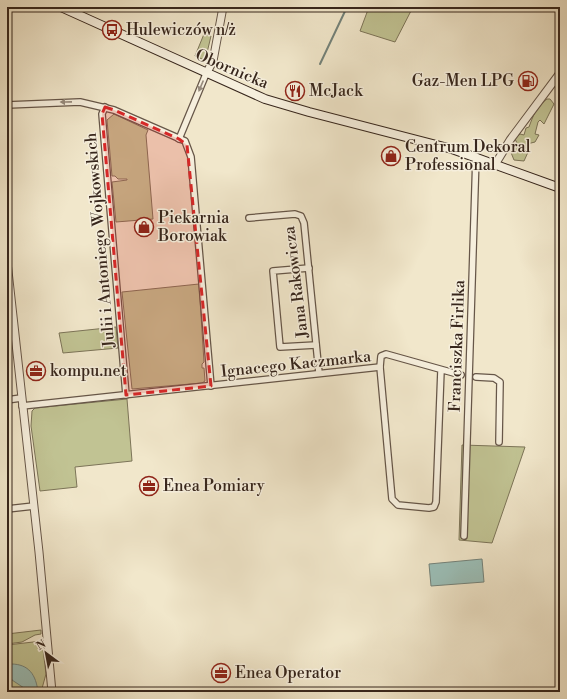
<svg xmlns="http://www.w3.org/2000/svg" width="567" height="699" font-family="'Libre Bodoni',serif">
<rect width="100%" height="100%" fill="#f1e7cb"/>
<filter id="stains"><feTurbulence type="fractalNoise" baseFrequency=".005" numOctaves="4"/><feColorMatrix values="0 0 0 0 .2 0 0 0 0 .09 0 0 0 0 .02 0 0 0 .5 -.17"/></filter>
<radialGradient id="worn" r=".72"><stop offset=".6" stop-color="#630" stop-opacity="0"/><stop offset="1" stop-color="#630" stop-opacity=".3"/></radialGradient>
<g fill="#c1c393" stroke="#7c7458">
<path d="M369,7H413L395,42L360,31Z"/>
<path d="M204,34L211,36L206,57L202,59L195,56Z"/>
<path d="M547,99H550L554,104L544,124L540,120L538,122L535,134L539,135L535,142L527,144L526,148L529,150L524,161L514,160L510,150L517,143L515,139L520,134L524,135L526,128L529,127C533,116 536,107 547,99Z"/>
<path d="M114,114L148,130L146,135L153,219L116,222L112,182L127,180V179H118L115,176H112L107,120Z"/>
<path d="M199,284L204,362L202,364V368H204L205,381L202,383L132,389L122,292Z"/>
<path d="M116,327L118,348L63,353L59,333Z"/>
<path d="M127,399L132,461L75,467L77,487L40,491L31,426L32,411L35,408Z"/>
<path d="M462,445L525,447L492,543L459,540Z"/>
<path d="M41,630V634L35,635L22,642L7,644V634Z"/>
<path d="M42,641L46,674L41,692H7V645Z"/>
</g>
<g fill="#9bbfb8" stroke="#73827a">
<path d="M482,559L484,582L431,586L429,564Z"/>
<path d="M11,664C29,664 36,675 38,692L27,690L12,680L8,668Z"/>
</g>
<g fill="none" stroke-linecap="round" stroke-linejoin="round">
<path stroke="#73827a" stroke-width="2" d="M320,64L347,7"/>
<g stroke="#665648" stroke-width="8">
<g id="minor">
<path d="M7,105L80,102L114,110L185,141L191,157L211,386"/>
<path d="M105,107L102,114L126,395"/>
<path d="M179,139L206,74"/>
<path d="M249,218L295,214L301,216L304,223L319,373"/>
<path d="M309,268L273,271L280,347L316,345"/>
<path d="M441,370L436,502L434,507L429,508L398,505L392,499L380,367L381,356L386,354L461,375"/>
<path d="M476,377L494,378L500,382L499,442"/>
<path d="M7,400L21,398"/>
<path d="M22,406L380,367"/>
<path d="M7,509L34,506"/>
<path d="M464,536L476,156"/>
</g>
</g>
<g stroke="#665648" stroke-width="9">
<g id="tertiary">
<path d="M206,74L213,61L223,7"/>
<path d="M496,163L510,140L560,73"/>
<path d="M7,262L39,552L52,692"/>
</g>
</g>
<g stroke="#37261c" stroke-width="10">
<path id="secondary" d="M61,7L265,99L309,112L452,149L560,188"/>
</g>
<use href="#minor" stroke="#f6efdd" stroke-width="5.5"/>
<use href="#tertiary" stroke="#f6efdd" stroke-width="7"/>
<use href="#secondary" stroke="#f6efdd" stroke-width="8"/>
</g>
<defs><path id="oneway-solid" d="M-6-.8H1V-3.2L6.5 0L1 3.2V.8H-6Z"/></defs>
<g fill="#968a7c">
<use href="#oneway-solid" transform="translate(201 86) rotate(113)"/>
<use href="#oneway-solid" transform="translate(66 102) rotate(179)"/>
</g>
<path fill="#d62828" fill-opacity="0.2" stroke="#d62828" stroke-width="3" stroke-dasharray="8 5" stroke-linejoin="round" d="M105,107L114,110L179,139L187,145L211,386L126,395L102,114Z"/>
<defs>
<g id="bus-ring" transform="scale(1)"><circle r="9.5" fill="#f6efdd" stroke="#8f2418" stroke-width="1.5"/><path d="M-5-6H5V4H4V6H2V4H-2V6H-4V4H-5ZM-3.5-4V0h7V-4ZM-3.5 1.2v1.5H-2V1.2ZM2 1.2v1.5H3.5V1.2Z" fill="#8f2418"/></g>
<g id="fuel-ring" transform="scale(1)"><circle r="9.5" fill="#f6efdd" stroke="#8f2418" stroke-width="1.5"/><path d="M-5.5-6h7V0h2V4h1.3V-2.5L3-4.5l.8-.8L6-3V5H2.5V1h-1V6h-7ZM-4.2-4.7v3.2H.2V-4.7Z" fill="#8f2418"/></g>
<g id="restaurant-ring" transform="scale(1)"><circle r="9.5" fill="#f6efdd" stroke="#8f2418" stroke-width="1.5"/><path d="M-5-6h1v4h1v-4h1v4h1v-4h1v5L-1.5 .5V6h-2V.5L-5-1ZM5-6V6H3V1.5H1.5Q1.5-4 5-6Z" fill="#8f2418"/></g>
<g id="shop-ring" transform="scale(1)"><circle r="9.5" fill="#f6efdd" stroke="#8f2418" stroke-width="1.5"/><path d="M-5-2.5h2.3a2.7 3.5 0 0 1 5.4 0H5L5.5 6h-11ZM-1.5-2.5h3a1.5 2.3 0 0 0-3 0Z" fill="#8f2418"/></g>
<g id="office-ring" transform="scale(1)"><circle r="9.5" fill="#f6efdd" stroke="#8f2418" stroke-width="1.5"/><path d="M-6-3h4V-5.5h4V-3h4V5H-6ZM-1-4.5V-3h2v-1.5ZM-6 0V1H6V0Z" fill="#8f2418"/></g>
</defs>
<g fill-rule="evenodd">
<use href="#bus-ring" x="112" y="30"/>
<use href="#fuel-ring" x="528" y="81"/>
<use href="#restaurant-ring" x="295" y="91"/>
<use href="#shop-ring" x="391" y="156"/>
<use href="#shop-ring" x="144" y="227"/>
<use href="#office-ring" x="36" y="371"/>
<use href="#office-ring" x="149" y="486"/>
<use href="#office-ring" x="221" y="673"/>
</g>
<g text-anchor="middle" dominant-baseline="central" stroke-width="3" stroke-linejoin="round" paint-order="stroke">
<g font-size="16" fill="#37261c" stroke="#f6efdd" text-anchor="start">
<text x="126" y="30">Hulewiczów n/ż</text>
<text x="514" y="81" text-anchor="end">Gaz-Men LPG</text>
<text x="309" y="91">McJack</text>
<text x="405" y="147">Centrum Dekoral<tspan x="405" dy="18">Professional</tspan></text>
<text x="158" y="218">Piekarnia<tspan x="158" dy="18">Borowiak</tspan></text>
<text x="50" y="371">kompu.net</text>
<text x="163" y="486">Enea Pomiary</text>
<text x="235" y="673">Enea Operator</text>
</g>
<g font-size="16" fill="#37261c" stroke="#f6efdd">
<text transform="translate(232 69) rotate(23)">Obornicka</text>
<text transform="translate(100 240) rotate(-95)">Julii i Antoniego Wojkowskich</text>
<text transform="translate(296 282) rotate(-97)">Jana Rakowicza</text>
<text transform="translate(457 346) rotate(-88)">Franciszka Firlika</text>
<text transform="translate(296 364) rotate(-6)">Ignacego Kaczmarka</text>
</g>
</g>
<rect width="567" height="699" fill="none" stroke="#f1e7cb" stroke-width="24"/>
<rect x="8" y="8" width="551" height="683" fill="none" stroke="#37261c" stroke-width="2"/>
<rect x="12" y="12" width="543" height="675" fill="none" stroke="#37261c"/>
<g transform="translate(46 653) rotate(328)" stroke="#f6efdd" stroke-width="3" paint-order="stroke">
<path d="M0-3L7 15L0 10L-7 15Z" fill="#37261c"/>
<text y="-6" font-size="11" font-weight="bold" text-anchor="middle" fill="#37261c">N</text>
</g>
<rect width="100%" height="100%" filter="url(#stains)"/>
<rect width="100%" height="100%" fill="url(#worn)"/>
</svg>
